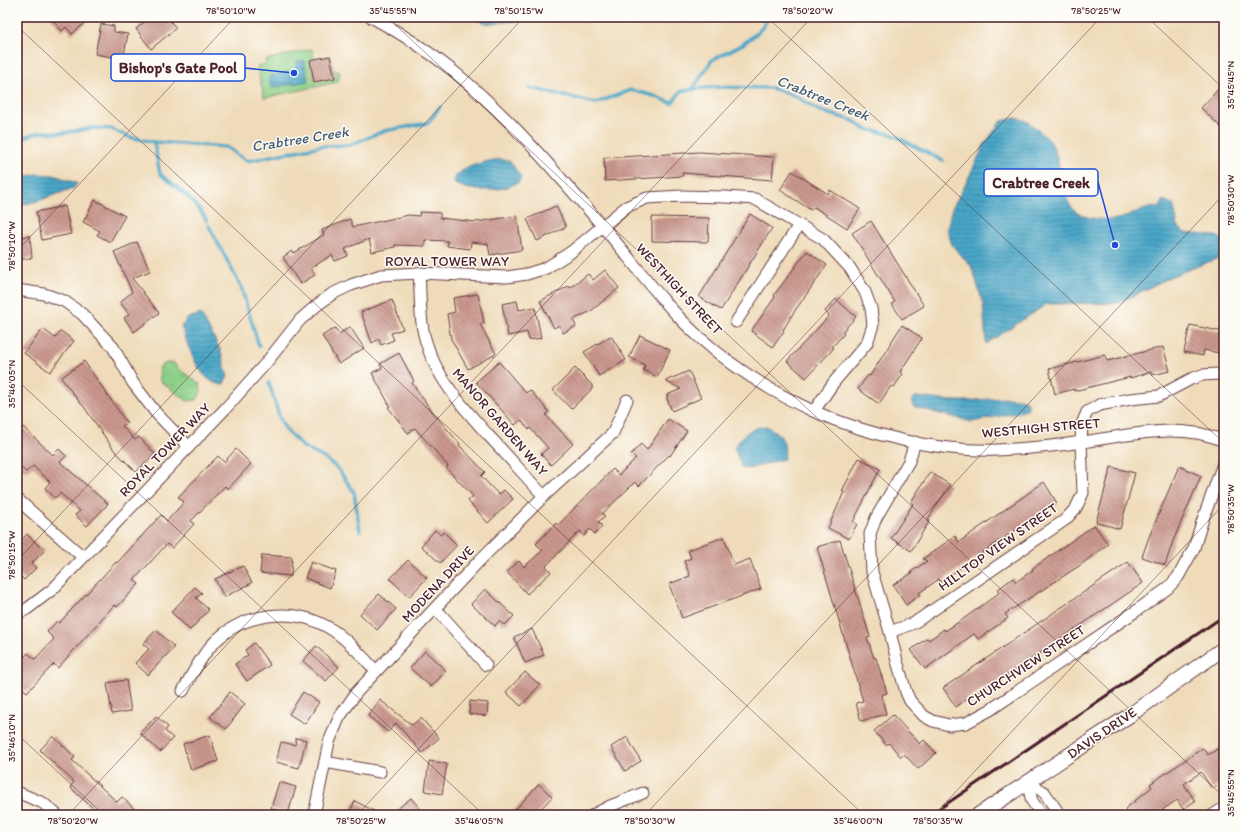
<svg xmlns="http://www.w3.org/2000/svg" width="1241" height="832" font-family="Itim,sans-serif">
<defs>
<pattern id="park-tufts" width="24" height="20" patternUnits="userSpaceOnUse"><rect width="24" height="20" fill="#8cd088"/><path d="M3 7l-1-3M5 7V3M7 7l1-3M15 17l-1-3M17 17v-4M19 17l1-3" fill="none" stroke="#7ab276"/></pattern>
<pattern id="water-rules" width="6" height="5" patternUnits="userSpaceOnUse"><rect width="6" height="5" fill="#48a6c7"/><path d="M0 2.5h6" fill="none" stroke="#3e87a2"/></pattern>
<pattern id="building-back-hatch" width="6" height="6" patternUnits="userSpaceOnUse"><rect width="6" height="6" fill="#ca978d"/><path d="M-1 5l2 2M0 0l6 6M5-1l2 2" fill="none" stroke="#a67b73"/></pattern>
</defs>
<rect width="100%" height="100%" fill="#fdfcf7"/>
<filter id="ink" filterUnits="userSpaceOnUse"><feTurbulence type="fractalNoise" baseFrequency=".025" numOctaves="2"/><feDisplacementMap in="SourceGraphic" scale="8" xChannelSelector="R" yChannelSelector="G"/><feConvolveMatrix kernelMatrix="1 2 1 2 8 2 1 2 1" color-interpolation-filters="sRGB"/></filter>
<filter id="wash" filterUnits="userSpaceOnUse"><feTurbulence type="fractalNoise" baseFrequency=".012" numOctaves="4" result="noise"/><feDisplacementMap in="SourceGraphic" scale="16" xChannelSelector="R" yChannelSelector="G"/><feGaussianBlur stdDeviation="0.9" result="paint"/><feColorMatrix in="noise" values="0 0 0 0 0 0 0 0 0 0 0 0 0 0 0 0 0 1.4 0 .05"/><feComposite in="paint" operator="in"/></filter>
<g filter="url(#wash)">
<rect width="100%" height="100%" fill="#efdbb9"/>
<path fill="url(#park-tufts)" stroke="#6b785a" d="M165,363H174L180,370L200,384C202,391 201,394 196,400L187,401L160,381L159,375L160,367Z"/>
<path fill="#8cd088" stroke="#6b785a" d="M312,49L314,59L330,56L333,70L340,72L338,82L264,98L257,66L266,64L265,60Z"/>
<g fill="url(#water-rules)" stroke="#496279">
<path d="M468,17H550L489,24Z"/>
<path d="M579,17H620L615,23Z"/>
<path d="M304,60L308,81L271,88L269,76L295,70L297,61Z"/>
<path d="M1015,118C1028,120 1029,122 1039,131C1042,134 1047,137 1050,141C1064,161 1057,200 1079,214C1087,219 1112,221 1122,218C1133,214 1148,205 1160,208L1163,200L1173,204L1177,221L1176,225L1185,233L1216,236L1224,240V254L1219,258L1170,277L1119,303L1047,304L986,344L983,304L976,280L971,266L952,245L947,229L952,208L964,187L984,145L1001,121Z"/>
<path d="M500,159L510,161L521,177L519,182C514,184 509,187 504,188C490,191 466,192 455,183L454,178C463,166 486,161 500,159Z"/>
<path d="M36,174L54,175L77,183L74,188L38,201L17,206V179Z"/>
<path d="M201,314L220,349L228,377L223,385C199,384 189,347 181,327L188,318Z"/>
<path d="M916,397C930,398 945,401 960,401C977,401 1014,394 1028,402V408L1024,411L972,422L914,407L912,403V399Z"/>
<path d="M766,426C782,434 787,441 784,459L748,469L742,468L734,447C745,434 748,428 766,426Z"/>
</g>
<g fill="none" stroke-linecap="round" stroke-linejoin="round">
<g stroke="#48a6c7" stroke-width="3.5">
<path d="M530,88L596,103L631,90L654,96L672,103L681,91L712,87L772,88L795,96L820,111L854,121L865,129L891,134L943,161"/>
<path d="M692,90L712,60L743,44L757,33L764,25L768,17"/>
<path d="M17,140L40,132L63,133L94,128L111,129L129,137L154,142L226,147L247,161L321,146L350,145L384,131L428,123L440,107"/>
<path d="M154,142L160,174C178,188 196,201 207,221"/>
<path d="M209,226L241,287L259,346"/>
<path d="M269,383L280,419L286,430L303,447L326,459L338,469L354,492L360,531"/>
</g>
</g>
<g id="blocks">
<g fill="url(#building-back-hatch)">
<path d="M50,17H92L72,34L66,27L62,31Z"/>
<path d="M150,17H167L176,28L151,49L136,29Z"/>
<path d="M101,24L114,26V32L128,34L123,59L95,54Z"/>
<path d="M330,56L335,78L314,82L310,60Z"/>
<path d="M1224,83V130L1201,108Z"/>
<path d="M700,152L774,157L772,180L682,173L683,176L605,181L604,158Z"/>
<path d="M792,171L828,194L830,190L860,209L847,228L814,207L811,210L780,190Z"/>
<path d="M95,200L125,216L110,242L97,235L100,231L83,222Z"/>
<path d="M65,206L71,234L42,240L36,212Z"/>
<path d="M556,206L566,227L537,241L527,219Z"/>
<path d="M420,212L440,213V218L476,222L517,216L522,250L490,255L488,244L471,242L470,249L447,246L448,241L425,240V246L395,245V247L372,252L369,239L345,249L348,256L335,261L332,255L311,268L315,275L300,284L283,257L292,251L294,253L324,235L322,230L350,219L353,227L409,215L419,216Z"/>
<path d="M750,214L772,228L721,310L699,297Z"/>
<path d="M652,217L709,218L708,242L652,241Z"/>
<path d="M871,221L924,306L902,319L892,304L895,302L852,233Z"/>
<path d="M30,236L32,258L17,260V237Z"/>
<path d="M137,242L150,271L132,278L159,313L134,332L124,318L129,314L120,302L132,292L114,252Z"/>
<path d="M807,251L827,265L794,312L783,330L784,331L773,347L751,331L775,297L774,295Z"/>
<path d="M605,270L619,288L591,311L573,320L576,326L563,333L559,325L554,328L540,301L569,286L570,288L588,274L593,280Z"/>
<path d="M478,294L484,323L480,324L496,354L468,369L451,339L447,314L455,312L453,298Z"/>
<path d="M836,299L856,317L842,332L844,334L832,347L834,348L806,378L787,361L829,316L825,311Z"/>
<path d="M392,300L403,329L391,333L394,340L381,345L379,339L372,343L361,312Z"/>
<path d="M517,301L519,310L535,307L541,338L529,340L527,332L508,336L502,304Z"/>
<path d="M902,325L922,338L900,372L903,374L894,387L891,386L879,404L858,389L868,375L870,376Z"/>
<path d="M1190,325L1224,332V354L1204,350L1203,356L1184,352Z"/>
<path d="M350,327L364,348L339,364L322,336L335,328L339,334Z"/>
<path d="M43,329L55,338L61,331L74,341L50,372L24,353Z"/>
<path d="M640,335L670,350L657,377L643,370L645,365L629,357Z"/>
<path d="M611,336L626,360L599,376L584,352Z"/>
<path d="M1163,347L1170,371L1152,375L1151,372L1130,378V377L1074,391V389L1055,394L1049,369L1105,355L1107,361Z"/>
<path d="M399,353L414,381L412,383L434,414L460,444L459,445L485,472L481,476L499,495L504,490L513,499L488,523L468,501L473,496L446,468L448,466L415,428L408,433L388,407L390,406L372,373L382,368L380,364Z"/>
<path d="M84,361L127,423L122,426L135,440L139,437L155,454L136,472L114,450L82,404H81L61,378Z"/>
<path d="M499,362L526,393L530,390L549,412L546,415L573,444L551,465L541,454L548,448L530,428L529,430L521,420L515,425L476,382Z"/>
<path d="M575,368L592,385V389L571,409L553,390Z"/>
<path d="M689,371L701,398L672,411L667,399V395L681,389L665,381Z"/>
<path d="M668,419L687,431L670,456L669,455L639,486L635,482L602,514L605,516L598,522L602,526L595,534L590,529L584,536L580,531L546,566L551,572L527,594L507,572L519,561L524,567L543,550L536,544L556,523L558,525L613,469L619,475L636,458L631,454L641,444L647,450Z"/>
<path d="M23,427L53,455L59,449L66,456L60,462L108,504L87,526L75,515L80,511L60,493L55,498L45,488L50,482L33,466L26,472L17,464V434Z"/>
<path d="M236,449L251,464L228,489L225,486L191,521L194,524L172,548L167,544L134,580L139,584L117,607L114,605L58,668L54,664L27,692L17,683V664L28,653L35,659L54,639L47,632L57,621L59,623L116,562L117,563L161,515L167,521L184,502L178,497L218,456L224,462Z"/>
<path d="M859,458L880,469L853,522L857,524L849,539L828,528L844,492L842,491Z"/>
<path d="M1179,466L1201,476L1173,541L1165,565L1142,557L1149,537Z"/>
<path d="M1111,467L1135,473L1120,529L1096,522Z"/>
<path d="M930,472L950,485L928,519L930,520L911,551L891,538L913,504L911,502Z"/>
<path d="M1044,482L1057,503L1040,515L1041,516L1028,524L1026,523L940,582L939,579L919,593L920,595L906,605L893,585L912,573L911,572L927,561L923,559L955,536L959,542Z"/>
<path d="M1094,525L1108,544L1079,566L1005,614L1008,618L978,639L974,634L925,669L911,650L927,638L929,640L944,629L945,631L962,620L999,593L997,590L1013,578L1016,582L1033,570L1032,569Z"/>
<path d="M435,530L441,535L444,532L457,545L440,563L421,546Z"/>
<path d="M27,534L44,551L32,563L36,568L24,580L17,573V545Z"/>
<path d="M724,537L734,565L750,559L761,589L682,618L669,584L690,576L684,561L691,558L688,550Z"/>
<path d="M840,540L870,637L867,638L874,658H876L887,693L881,695L886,714L861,721L856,703L863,701L817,547Z"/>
<path d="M262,555L292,557L291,576L260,573Z"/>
<path d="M408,560L427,578L409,597L390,579Z"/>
<path d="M311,562L336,571L330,588L305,578Z"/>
<path d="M1128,562L1143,583L990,687L989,684L956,707L943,688Z"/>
<path d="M243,566L252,583L224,597L215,579Z"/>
<path d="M195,587L202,593L196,598L209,610L190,630L171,612Z"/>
<path d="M485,589L514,616L506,624H502L499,621L495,626L471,604Z"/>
<path d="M379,594L396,609L377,630L360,614Z"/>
<path d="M532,629L544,655L525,663L514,637Z"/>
<path d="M156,630L174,647L148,675L135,663L149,649L143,644Z"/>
<path d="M254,643L270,665L247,681L235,664L248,655L245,650Z"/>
<path d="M316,646L339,667L326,681L303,661Z"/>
<path d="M425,651L446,671L431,687L410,668Z"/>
<path d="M525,672L540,685L521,706L506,692Z"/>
<path d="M126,680L131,711L112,714L107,683Z"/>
<path d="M230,692L245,704L226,729L210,717Z"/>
<path d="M303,692L319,702L305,724L289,714Z"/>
<path d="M380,700L412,725L421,718L439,738L422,753L396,723L388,732L368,716Z"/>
<path d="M470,701L488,703L487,716L469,714Z"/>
<path d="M893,715L920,744L924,740L936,753L918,769L904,754L901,757L889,743L886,745L874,731Z"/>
<path d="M156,716L168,727L165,731L173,738L160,752L140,733Z"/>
<path d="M210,735L218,761L191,770L183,744Z"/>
<path d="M53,736L75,757L72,760L117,802L122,797L141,815H100L70,787L74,782L40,750Z"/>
<path d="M627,737L641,761L625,771L611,747Z"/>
<path d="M296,738L306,740L299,768L276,762L281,742L295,745Z"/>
<path d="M1224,745V781L1212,789L1201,772L1184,784L1195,801L1183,809L1177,800L1155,815H1130L1125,809L1152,787L1150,784L1203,748L1208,755Z"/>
<path d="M429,761L447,764L442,794L425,791Z"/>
<path d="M279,782L296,787L288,814L271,808Z"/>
<path d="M539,784L552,797L535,815H510Z"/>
<path d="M411,798L422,811L418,815H390Z"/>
<path d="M355,801L381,815H348Z"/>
</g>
</g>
</g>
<g filter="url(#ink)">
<use href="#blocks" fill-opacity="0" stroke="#633b40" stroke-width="1"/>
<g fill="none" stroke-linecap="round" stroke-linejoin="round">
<g stroke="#633b40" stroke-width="13">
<g id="minor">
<path d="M371,17C399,32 427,50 452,70C493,103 529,142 564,182C577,197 591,212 604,228C635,264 663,304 698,336C732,367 772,392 813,411C868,435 937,452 997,450C1025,449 1055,446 1083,442C1129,435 1179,422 1224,441"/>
<path d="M419,273C421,296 419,320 426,342C437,379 463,407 488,435C507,455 525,476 544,496"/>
<path d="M17,290L44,294L64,301L82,314L113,347L133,383L156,413L189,447"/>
<path d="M736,322L799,225"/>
<path d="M915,442L909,461L876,518L870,534L872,572L890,632L897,661L906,692L910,701L924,716L933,721L949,725L966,723L990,710L1136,611L1168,588L1178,577L1194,548L1202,522L1224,461"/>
<path d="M17,499L83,557"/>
<path d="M436,609L486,665"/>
<path d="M17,614L27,609L53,589L225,409L266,363L300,320L316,306L332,294L351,285L381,275L419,273L507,277L527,274L546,268L571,252L626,207L647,198L681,196L725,197L755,199L823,239L850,268L865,292L871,308L873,325L867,343L834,382L814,411"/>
<path d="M890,632L914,623L1065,520L1076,508L1083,493L1081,443L1082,424L1087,412L1099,405L1131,399L1159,396L1191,379L1202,375L1218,374L1224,375"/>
<path d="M183,691C191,676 199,660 210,647C241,611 296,605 334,631C350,642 363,657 376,671"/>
<path d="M325,762L380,772"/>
<path d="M1027,782L1044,792L1060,815"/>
<path d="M1027,782L1032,801L1042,815"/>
<path d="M17,792L43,803L57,815"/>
<path d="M314,815L329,742L339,718L356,693L479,561L544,496L613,433L627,400"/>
<path d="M593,815L610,806L643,793"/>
<path d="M1213,815L1224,808"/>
</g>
</g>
<g stroke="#633b40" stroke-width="16">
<path id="major" d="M978,815L1130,715L1224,648"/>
</g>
<use href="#minor" stroke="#fff" stroke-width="11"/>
<use href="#major" stroke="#fff" stroke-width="14"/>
<path stroke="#4a1f2b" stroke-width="3" d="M930,815L1224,616"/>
</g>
</g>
<path fill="none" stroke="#4a1f2b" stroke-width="1" stroke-opacity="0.45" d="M387,17L1224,797M767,17L1224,443M1147,17L1224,89M17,26L864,815M17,251L235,17M17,380L484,815M17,561L524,17M17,734L104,815M68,815L812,17M357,815L1101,17M645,815L1224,194M934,815L1224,504M1222,815L1224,813"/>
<g text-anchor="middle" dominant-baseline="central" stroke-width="3" stroke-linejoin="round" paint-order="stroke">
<g font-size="14" fill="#4a1f2b" stroke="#fdfcf7">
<text x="447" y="261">ROYAL TOWER WAY</text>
<text transform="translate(679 289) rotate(47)">WESTHIGH STREET</text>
<text transform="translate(500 422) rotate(49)">MANOR GARDEN WAY</text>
<text transform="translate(1041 428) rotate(-5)">WESTHIGH STREET</text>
<text transform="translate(165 450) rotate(-46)">ROYAL TOWER WAY</text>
<text transform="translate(998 547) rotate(-35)">HILLTOP VIEW STREET</text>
<text transform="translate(438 584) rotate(-47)">MODENA DRIVE</text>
<text transform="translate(1026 666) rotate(-33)">CHURCHVIEW STREET</text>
<text transform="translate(1102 733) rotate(-34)">DAVIS DRIVE</text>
</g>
<g font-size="15" font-style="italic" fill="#495c71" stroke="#fdfcf7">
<text transform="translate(823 98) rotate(22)">Crabtree Creek</text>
<text transform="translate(300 139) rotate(-9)">Crabtree Creek</text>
</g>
</g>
<path fill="none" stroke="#1d4ed8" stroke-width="1.5" d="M294 73L245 68M1115 245L1098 182"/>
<g fill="#1d4ed8" stroke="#fdfcf7" stroke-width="1.5">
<circle cx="294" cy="73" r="4"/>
<circle cx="1115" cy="245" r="4"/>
</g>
<g fill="#fdfcf7" stroke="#1d4ed8" stroke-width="1.5">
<rect x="111" y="54" width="134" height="27" rx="4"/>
<rect x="984" y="169" width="114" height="27" rx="4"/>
</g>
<g font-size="15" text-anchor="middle" font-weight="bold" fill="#4a1f2b">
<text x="178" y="73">Bishop's Gate Pool</text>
<text x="1041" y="188">Crabtree Creek</text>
</g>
<rect width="1241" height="832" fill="none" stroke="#fdfcf7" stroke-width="44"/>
<rect x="22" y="22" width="1197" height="788" fill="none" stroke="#4a1f2b" stroke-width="1.5"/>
<g font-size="10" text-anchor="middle" fill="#4a1f2b">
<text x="231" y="14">78°50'10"W</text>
<text x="393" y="14">35°45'55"N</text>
<text x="519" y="14">78°50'15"W</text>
<text x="808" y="14">78°50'20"W</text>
<text x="1096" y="14">78°50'25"W</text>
<text transform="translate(1230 85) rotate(-90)" y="4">35°45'45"N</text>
<text transform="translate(1230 200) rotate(-90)" y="4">78°50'30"W</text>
<text transform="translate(11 246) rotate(-90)" y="4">78°50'10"W</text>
<text transform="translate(11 384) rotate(-90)" y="4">35°46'05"N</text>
<text transform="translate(1230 509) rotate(-90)" y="4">78°50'35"W</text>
<text transform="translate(11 555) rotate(-90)" y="4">78°50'15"W</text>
<text transform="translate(11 738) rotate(-90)" y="4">35°46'10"N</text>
<text transform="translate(1230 793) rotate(-90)" y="4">35°45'55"N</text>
<text x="73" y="824">78°50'20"W</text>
<text x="361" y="824">78°50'25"W</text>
<text x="479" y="824">35°46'05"N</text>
<text x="650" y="824">78°50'30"W</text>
<text x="858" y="824">35°46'00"N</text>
<text x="938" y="824">78°50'35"W</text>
</g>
</svg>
